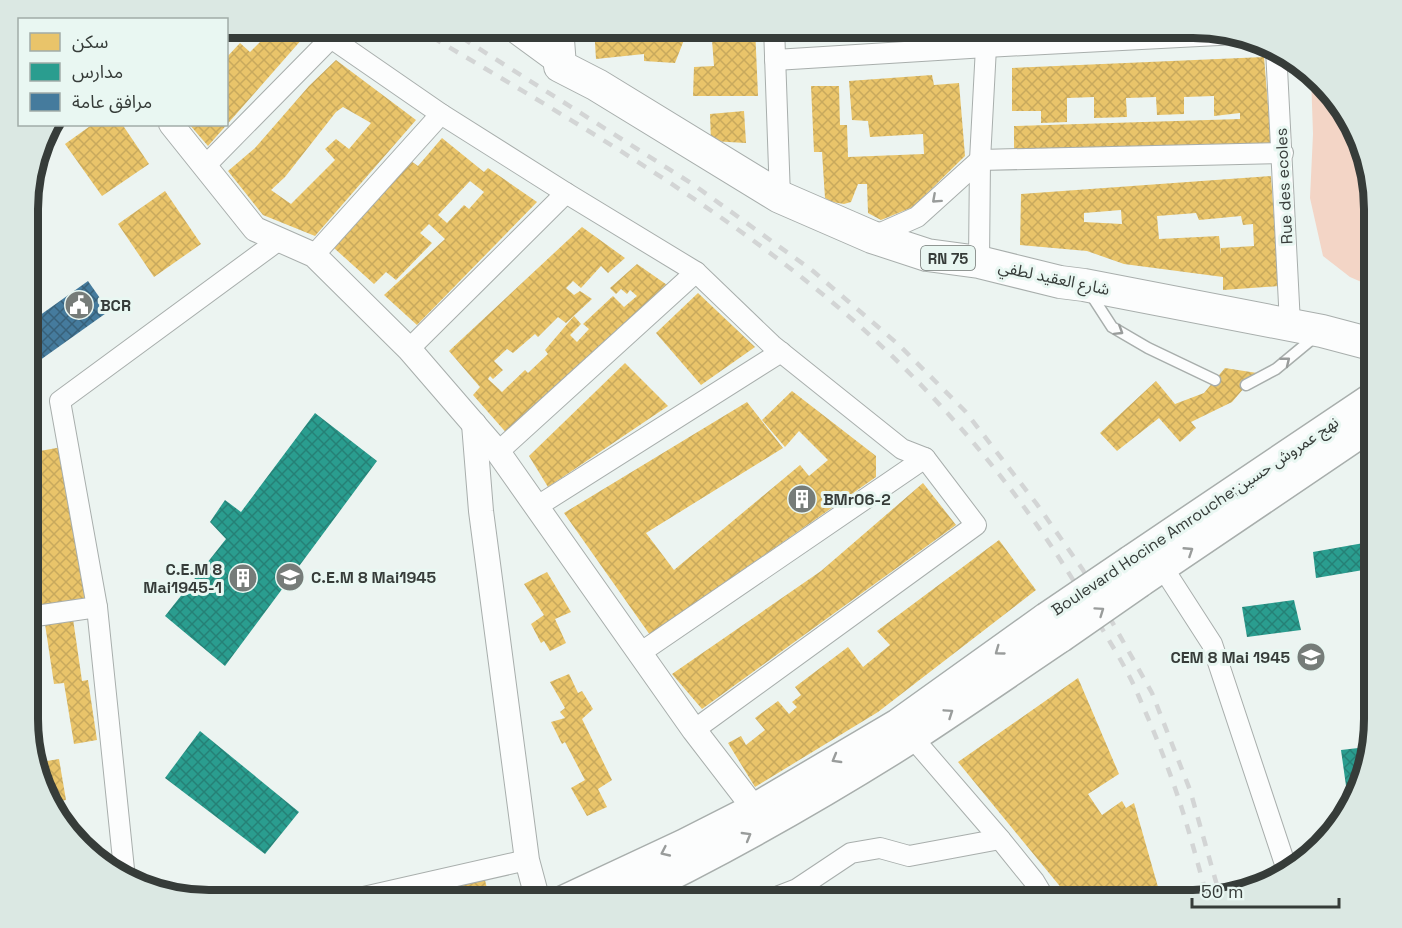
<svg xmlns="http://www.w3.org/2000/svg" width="1402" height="928" font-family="'Space Grotesk','Noto Sans Arabic',sans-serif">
<defs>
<pattern id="homes-cross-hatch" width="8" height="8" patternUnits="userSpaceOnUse" patternTransform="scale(1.5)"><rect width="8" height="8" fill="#e9c46a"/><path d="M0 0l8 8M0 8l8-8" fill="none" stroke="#c8a95d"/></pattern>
<pattern id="schools-cross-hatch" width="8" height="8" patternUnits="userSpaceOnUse" patternTransform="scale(1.5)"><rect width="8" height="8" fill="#2a9d8f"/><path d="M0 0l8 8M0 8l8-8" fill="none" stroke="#258176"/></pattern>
<pattern id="public-cross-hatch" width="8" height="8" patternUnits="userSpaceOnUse" patternTransform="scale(1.5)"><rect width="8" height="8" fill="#457b9d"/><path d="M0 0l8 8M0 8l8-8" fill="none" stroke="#38617a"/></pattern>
</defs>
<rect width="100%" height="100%" fill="#ecf4f1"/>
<path fill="#f3d5c6" d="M1311,75L1351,118L1375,197V288L1350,277L1323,256L1310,198L1313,134Z"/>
<g fill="url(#homes-cross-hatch)" fill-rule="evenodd">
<path d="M226,27H239L230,37L226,34Z"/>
<path d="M253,27H291L303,38L208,146L189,124H226V58L240,43L250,52L264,38Z"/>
<path d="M594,27H642L643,37V27H689L675,63L644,61V54L596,59Z"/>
<path d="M711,27H755L758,96H693L694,67L714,66Z"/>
<path d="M804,27H967V34L804,42Z"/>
<path d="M1010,27H1129V29L1011,34Z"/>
<path d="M1264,57L1271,143L1014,151V126L1240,119V113L1214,116V96L1184,97V114L1157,115L1156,97L1126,98L1127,117L1094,118V97L1067,98V122L1041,123V111H1012V68Z"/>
<path d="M336,60L416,120L315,236L263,215L228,171L255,148L309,86ZM343,107L371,123L349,149L336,139L325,149L335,160L291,204L271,190L285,177L336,112Z"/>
<path d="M932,75L934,85L959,83L965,156L913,207L881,220L868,213L867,184H858L851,202L844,204L832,202L825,198L822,152H814L811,86H839L840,125H847L848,157L924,154L923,134L870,137L868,121L852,120L849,81Z"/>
<path d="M744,111L746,143L711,141L710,114Z"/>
<path d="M93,124H122L149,164L102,196L65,144Z"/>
<path d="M442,138L484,172L488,168L537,202L417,325L384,295L445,239L429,224L420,233L432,243L396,280L386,272L374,284L334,248L411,161L418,166ZM470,181L484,192L469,209L464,205L447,223L438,215Z"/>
<path d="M1271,176L1279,286L1223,290V277L1124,264L1087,251L1020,245L1021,194ZM1121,210L1122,224L1084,222V213ZM1196,213L1199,220L1241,216L1243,225L1253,224L1254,246L1221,248V255L1219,236L1159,239L1157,216Z"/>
<path d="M165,191L201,244L154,277L118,224Z"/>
<path d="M582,227L625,258L608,273L601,266L581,288L573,281L566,288L574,295L580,291L592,299L566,323L558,317L538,337L535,334L513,353L507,349L494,361L503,370L493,379L490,376L488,379L502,392L525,370L528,373L548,354L545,350L574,316L581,324L570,335L577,342L589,329L583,324L613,296L624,307L637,296L630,290L627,294L621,289L616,294L610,288L637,264L670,287L510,437L473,395L480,387L449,351Z"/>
<path d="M698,293L755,347L701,385L656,333Z"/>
<path d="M625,363L668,406L548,487L529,456Z"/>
<path d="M1225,368L1257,373L1232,402L1191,422L1196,428L1180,442L1159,418L1117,451L1100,433L1156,381L1175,404L1204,393Z"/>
<path d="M792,391L876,456V477L650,635L564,513L747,402L783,448L646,533L674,570L800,465L809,476L828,460L799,431L785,447L762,420Z"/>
<path d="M62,447L90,602L29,609V453Z"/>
<path d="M923,483L956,525L702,709L672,674L821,571Z"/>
<path d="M999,540L1036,590L878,712L755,787L728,743L741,736L746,745L765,730L755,718L778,701L789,714L797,707L792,702L801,695L795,687L848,647L863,667L890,645L877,631Z"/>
<path d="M547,572L571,612L555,619L566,643L550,651L544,641L541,643L531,624L544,615L524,584Z"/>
<path d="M73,619L82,681L88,680L97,740L74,744L64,683L54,684L45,624Z"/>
<path d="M569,674L578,693L582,691L593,709L582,719L612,780L598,789L607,807L587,816L571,788L585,780L565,742L562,744L551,722L565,718L560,712L565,708L550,682Z"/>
<path d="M1078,678L1119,774L1088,794L1102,815L1122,801L1126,808L1134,803L1162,901H1072L958,762Z"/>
<path d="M59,759L66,800L49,803L35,763Z"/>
<path d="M484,876L490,901H385Z"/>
<path d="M994,886L998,901H950V900Z"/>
</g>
<g fill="url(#schools-cross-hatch)">
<path d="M315,413L377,461L225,666L165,616L226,539L210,522L225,500L241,512Z"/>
<path d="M1375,541V568L1316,578L1313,552Z"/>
<path d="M1294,600L1301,630L1247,637L1242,607Z"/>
<path d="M200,731L299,812L265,854L165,778Z"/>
<path d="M1367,747L1368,752L1352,799L1348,800L1341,750Z"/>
</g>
<path fill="url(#public-cross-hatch)" d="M88,281L109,311L29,368V323Z"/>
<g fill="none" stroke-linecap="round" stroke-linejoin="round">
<g stroke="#a8aeac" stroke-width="13">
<g id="service">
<path d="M1090,293L1112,327L1148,348L1215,380"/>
<path d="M1246,385L1276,369L1317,335"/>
</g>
</g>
<g stroke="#a8aeac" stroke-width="22">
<g id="minor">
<path d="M319,27L331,38L441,114L566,193L696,272L772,345L902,449L925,458L976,525L694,730"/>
<path d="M507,27L560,66"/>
<path d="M774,27L780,197"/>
<path d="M1276,49L1290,324"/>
<path d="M775,60L986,47L1238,34"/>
<path d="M205,166L331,38"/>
<path d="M872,237L917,217L980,160L1283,153"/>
<path d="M314,255L441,114"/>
<path d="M979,262L980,160L986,47L985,27"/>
<path d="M409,349L566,193"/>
<path d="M498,452L696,272"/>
<path d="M536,507L781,352"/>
<path d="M1163,568L1212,644L1288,873"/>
<path d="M29,617L97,607"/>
<path d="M640,653L925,458"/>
<path d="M905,729L1000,839L1034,881L1046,901"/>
<path d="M125,879L97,607L60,401L279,240"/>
<path d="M346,901L527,860"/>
<path d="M766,901L797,889L851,853L880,848L909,856L1000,839"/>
</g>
</g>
<g stroke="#a8aeac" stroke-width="26">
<g id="tertiary">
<path d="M171,124L255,229L314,255L409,349L498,452L694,730L754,808"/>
<path d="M474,424L481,511L527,860L538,901"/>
</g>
</g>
<g stroke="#a8aeac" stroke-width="31">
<g id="secondary">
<path d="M1130,560L1375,395"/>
<path d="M1140,583L1375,424"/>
<path d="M561,901L683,844L754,808L898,723L1046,617"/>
<path d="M620,901C721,853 819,797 914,737C963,705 1012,671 1061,638"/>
</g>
</g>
<g stroke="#a8aeac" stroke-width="34">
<path id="primary" d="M557,27L560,66L597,85L780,197L872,237L927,255L979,262L1060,282L1084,285L1322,331L1375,345"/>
</g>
<use href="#service" stroke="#fcfdfd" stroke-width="10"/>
<use href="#minor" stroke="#fcfdfd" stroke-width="20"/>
<use href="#tertiary" stroke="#fcfdfd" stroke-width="24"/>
<use href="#secondary" stroke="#fcfdfd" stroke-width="28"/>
<use href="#primary" stroke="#fcfdfd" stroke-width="32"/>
<g stroke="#d3d5d5" stroke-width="4.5" stroke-dasharray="10 10" stroke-linecap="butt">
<path d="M415,27C548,106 684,184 805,280C919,370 1020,485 1092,612C1108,639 1127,668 1139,697C1153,729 1166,761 1177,794C1189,829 1198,865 1208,900"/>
<path d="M445,27L694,185L813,271L899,345L965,411L1036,503L1083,570L1152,693L1190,790L1220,896"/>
</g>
<g stroke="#a8aeac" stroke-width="31" stroke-linecap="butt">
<g id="secondary-bridge">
<path d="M1046,617L1130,560"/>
<path d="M1061,638L1140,583"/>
</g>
</g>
<use href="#secondary-bridge" stroke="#fcfdfd" stroke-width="28"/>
</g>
<defs><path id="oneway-chevron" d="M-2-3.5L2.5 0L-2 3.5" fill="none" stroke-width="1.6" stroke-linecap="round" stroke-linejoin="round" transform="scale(1.5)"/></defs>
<g stroke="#999c9b">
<use href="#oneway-chevron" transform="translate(936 199) rotate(138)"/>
<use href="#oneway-chevron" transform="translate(1119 331) rotate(32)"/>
<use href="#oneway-chevron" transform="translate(1286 361) rotate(-39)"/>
<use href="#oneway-chevron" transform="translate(1189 551) rotate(-33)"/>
<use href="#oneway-chevron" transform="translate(1100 611) rotate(-35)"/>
<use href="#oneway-chevron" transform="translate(999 651) rotate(144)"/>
<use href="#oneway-chevron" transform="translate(949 713) rotate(-34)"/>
<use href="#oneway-chevron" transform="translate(836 759) rotate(150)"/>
<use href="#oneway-chevron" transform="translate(747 836) rotate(-30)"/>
<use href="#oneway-chevron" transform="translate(665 852) rotate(155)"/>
</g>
<defs>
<g id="civic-disc" transform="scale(1.5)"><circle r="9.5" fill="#767c79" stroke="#e9f7f2"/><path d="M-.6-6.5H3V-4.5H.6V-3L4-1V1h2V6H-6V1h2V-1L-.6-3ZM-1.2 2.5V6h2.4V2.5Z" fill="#fff"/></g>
<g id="building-disc" transform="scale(1.5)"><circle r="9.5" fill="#767c79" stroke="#e9f7f2"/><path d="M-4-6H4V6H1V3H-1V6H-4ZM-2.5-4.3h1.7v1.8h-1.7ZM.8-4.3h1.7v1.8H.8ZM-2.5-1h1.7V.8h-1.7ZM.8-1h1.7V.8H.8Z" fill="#fff"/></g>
<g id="school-disc" transform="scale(1.5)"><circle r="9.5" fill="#767c79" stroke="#e9f7f2"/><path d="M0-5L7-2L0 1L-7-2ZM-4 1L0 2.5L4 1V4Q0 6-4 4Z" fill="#fff"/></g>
</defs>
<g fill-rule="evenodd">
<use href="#civic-disc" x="79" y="305"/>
<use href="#building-disc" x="802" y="499"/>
<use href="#school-disc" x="290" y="577"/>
<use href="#building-disc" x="243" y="578"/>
<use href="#school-disc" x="1311" y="657"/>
</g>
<g text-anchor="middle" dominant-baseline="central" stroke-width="6" stroke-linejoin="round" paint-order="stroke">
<rect fill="#e9f7f2" stroke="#6c7470" stroke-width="1.5" x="921" y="246" width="54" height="24" rx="4.5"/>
<g font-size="15" font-weight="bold" fill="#363c39">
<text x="948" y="258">RN 75</text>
</g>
<g font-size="16" fill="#363c39" stroke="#e9f7f2">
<text transform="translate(1284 186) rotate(-93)">Rue des ecoles</text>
<text transform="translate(1054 278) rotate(12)">شارع العقيد لطفي</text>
<text transform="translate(1195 516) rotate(-34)">Boulevard Hocine Amrouche;نهج عمروش حسين</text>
</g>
<g font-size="16" font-weight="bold" fill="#363c39" stroke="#e9f7f2" text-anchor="start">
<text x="100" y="305">BCR</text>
<text x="823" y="499">BMr06-2</text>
<text x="222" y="569" text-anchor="end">C.E.M 8<tspan x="222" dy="18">Mai1945-1</tspan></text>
<text x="311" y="577">C.E.M 8 Mai1945</text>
<text x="1290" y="657" text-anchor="end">CEM 8 Mai 1945</text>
</g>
</g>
<path d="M0 0H1402V928H0ZM209 38H1193A171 171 0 0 1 1364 209V719A171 171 0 0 1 1193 890H209A171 171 0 0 1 38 719V209A171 171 0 0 1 209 38Z" fill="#dbe8e3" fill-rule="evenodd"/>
<path fill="none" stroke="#363c39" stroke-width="8" d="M209 38H1193A171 171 0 0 1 1364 209V719A171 171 0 0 1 1193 890H209A171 171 0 0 1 38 719V209A171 171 0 0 1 209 38Z"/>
<rect x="18" y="18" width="210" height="108" fill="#e9f7f2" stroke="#a1aca8" stroke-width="1.5"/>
<rect x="30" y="33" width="30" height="18" fill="#e9c46a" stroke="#a1aca8" stroke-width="1.5"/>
<text x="72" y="48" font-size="18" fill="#363c39">سكن</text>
<rect x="30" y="63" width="30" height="18" fill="#2a9d8f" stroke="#a1aca8" stroke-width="1.5"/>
<text x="72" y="78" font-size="18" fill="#363c39">مدارس</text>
<rect x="30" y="93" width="30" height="18" fill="#457b9d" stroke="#a1aca8" stroke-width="1.5"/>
<text x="72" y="108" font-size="18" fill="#363c39">مرافق عامة</text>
<path d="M1192 898v9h147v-9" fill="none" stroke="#363c39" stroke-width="3"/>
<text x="1201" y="898" font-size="18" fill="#363c39" stroke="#e9f7f2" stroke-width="4.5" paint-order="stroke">50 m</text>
</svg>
